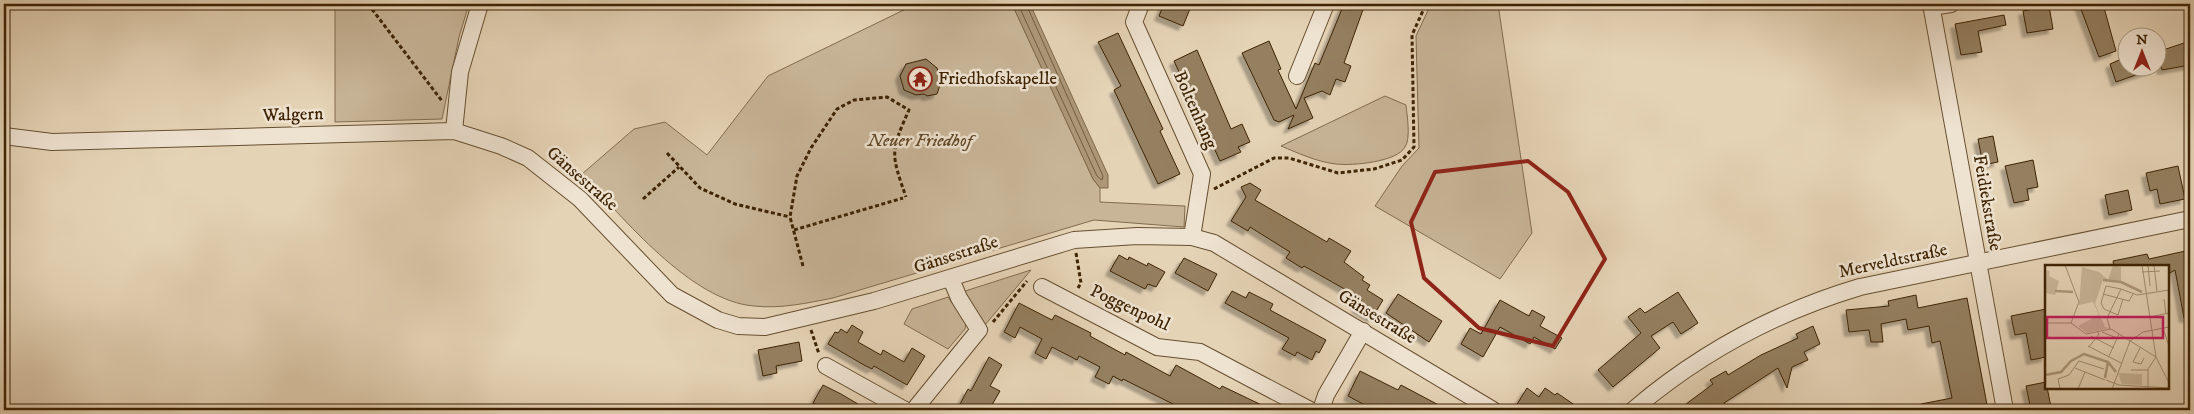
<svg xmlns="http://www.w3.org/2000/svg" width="2194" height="414" font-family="'IM FELL DW Pica',serif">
<defs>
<filter id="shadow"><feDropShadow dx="-4.5" dy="4.5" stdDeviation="1" flood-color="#0004"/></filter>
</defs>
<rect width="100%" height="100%" fill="#e5d3b6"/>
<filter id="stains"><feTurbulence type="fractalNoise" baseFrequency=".004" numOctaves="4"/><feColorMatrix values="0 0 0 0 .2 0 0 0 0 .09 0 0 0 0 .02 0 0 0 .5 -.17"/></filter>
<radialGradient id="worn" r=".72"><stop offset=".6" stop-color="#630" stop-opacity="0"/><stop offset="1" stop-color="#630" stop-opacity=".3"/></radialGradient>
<g fill="#c8b598" stroke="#826c4e">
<path d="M335,4H469L459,37L442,119L335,122Z"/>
<path d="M916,4H1012L1093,179L1100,188V202L1185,206L1184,227L1094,220L833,298C807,303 781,309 754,306C691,301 623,218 582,174L634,129L665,122L707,155L768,76Z"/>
<path d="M1431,4H1498L1532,233L1500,279L1375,206L1402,166L1419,148L1416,36Z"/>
<path d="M1385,96L1406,105C1407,116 1411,138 1405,147C1397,162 1352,166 1336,164C1317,162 1298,153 1281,146Z"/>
<path d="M1031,270L985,325L962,292Z"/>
<path d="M948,297L966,322L965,329L948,349L904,324L912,309Z"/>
</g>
<path fill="#ac9779" stroke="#80694a" d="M1012,4H1030L1108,175V188H1100L1093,179Z"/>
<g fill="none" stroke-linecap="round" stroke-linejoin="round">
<path stroke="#745d3e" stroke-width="1" d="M1018,4L1097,176L1102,180L1103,176L1026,4"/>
</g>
<g fill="#947f60" stroke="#3d2303" filter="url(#shadow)">
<path d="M1164,4H1192L1183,26L1159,16Z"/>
<path d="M1344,4H1365L1344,63L1351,66L1345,82L1336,79L1330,95L1322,91L1304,98L1313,118L1288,129L1294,115L1279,122L1274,120L1242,53L1269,41L1281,69L1278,70L1296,109L1315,63L1319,65Z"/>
<path d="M2079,4H2103L2116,51L2099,57Z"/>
<path d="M2049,6L2053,29L2027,33L2023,11Z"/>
<path d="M2004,15L2006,25L1978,31L1982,52L1961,55L1955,24Z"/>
<path d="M1118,33L1163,129L1160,131L1180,174L1158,184L1114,90L1121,86L1098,42Z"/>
<path d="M2190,41V65L2162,70L2157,52Z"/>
<path d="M1197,50L1231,129L1242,124L1250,142L1238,147L1241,152L1220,161L1174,61Z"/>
<path d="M2126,57V68H2152L2153,69L2116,82L2110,64Z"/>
<path d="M926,59L937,68L941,82L937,94L927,96L924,94L916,95L904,90L900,76L906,64Z"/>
<path d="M1993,136L1998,162L1983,165L1978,139Z"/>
<path d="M2033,160L2038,187L2027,189L2029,200L2014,203L2005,166Z"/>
<path d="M2178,166L2185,199L2160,204L2157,189L2150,191L2146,173Z"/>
<path d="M1250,183L1261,190L1255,200L1327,242L1329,238L1351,251L1344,262L1364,277L1362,280L1370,285L1367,290L1383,300L1372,318L1356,308L1362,299L1304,266L1302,268L1286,258L1290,252L1250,227L1248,231L1231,221L1246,197L1241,187Z"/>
<path d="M2128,190L2132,210L2109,215L2105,195Z"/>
<path d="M2190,250V317L2184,318L2175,270L2168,274V266H2114L2113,261L2147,254L2149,259Z"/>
<path d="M1119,255L1128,260L1129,257L1147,266L1148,263L1165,272L1156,287L1148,284L1145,289L1110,271Z"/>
<path d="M1184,258L1217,274L1208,291L1175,273Z"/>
<path d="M1232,291L1246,298L1249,292L1273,304L1270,310L1326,340L1319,353L1316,351L1312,360L1297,352L1295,356L1282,349L1289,338L1225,303Z"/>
<path d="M1678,292L1698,323L1681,334L1673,322L1651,336L1660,348L1613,387L1598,370L1641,333L1628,317L1640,308L1645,313Z"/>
<path d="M1398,294L1442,321L1429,342L1386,313Z"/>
<path d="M1916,295L1918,308L1967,298L1988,410H1921V404L1952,398L1940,341L1932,343L1929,326L1908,330L1906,319L1881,324L1883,342H1871L1869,330L1849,332L1846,310L1889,306L1888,301Z"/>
<path d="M1500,300L1529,316L1532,310L1545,317L1540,326L1562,338L1555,349L1534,337L1530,344L1500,327L1483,357L1461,344L1470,328L1481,334Z"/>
<path d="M1019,303L1052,320L1055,315L1091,333L1090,336L1125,355L1126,352L1170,376L1176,365L1220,389L1222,386L1272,410H1185L1123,379L1122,381L1113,376L1109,384L1095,377L1100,367L1079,356L1077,360L1052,347L1046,359L1035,353L1042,339L1020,327L1015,338L1004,332Z"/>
<path d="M2046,309V357L2031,360L2026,333L2015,335L2011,316Z"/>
<path d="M852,325L863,332L858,342L881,355L883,350L904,362L912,348L925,356L907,385L874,366L872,369L864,365L828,344L835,332L838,333L841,329L847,333Z"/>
<path d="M1813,326L1820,344L1804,352L1808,360L1792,367L1787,388L1778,368L1724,403L1729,410H1678L1713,384L1710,380L1726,371L1728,375L1761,355L1798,338L1796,334Z"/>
<path d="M799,342L802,361L776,366L777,373L763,376L758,350Z"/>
<path d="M989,357L1002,365L990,386L1000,391L989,410H957L968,389L971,391Z"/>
<path d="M1360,371L1398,390L1401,385L1448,410H1374L1348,396Z"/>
<path d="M2046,382L2051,407L2031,410L2026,386Z"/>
<path d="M823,385L841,394L868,410H826L813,403Z"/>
<path d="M1527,388L1539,397L1545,388L1555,395L1557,393L1582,410H1523L1516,406Z"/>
</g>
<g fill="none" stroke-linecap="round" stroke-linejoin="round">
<g stroke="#674f30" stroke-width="18">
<g id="minor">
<path d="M1141,4L1134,22L1202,174L1192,237"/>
<path d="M1931,4L2005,410"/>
<path d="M1931,7L1951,4"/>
<path d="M1297,76L1326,4"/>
<path d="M454,131L460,72L480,4"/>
<path d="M4,136L52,142L454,131L501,146L528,158L580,199L672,295L718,320L738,326L765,327L874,301L1074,240L1137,236L1192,237L1214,243L1493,410"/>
<path d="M1042,287L1157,347L1200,352L1310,410"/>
<path d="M826,366L905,410"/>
<path d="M914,410L979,330L959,298L951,279"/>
<path d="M1321,410L1326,395L1363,331"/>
<path d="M1633,410C1700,353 1776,312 1860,287L2190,219"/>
</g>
</g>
<g stroke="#3d2303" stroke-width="3" stroke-dasharray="4 2.5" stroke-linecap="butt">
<path d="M368,4L442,101"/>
<path d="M667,153L700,188L735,204L790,217"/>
<path d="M1214,189L1274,158H1289L1338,173L1374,169L1402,160L1414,147L1412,35L1426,4"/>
<path d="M643,199L679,167"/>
<path d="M794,230L903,198"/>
<path d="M1076,253L1081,283L1078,288"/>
<path d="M803,266L790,217L797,176L811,148L837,109L854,100L887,97L909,110C890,152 891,154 906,197"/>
<path d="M993,322L1027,281"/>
<path d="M811,330L819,354"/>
</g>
<use href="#minor" stroke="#eee2d0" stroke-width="16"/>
</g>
<path fill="none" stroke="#8f2418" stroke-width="4" stroke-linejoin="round" d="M1528,161L1568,192L1605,259L1553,346L1479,328L1424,278L1411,222L1435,172Z"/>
<defs>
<g id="temple-ring" transform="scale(1.25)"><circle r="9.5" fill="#eee2d0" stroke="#8f2418" stroke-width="1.5"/><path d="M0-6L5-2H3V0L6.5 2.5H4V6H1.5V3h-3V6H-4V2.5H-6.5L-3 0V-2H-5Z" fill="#8f2418"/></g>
</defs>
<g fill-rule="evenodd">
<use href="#temple-ring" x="920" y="79"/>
</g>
<g text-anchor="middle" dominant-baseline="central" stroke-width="5" stroke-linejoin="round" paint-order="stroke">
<g font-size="18" fill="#3d2303" stroke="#eee2d0" text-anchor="start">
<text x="938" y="79">Friedhofskapelle</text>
</g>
<g font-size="18" fill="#3d2303" stroke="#eee2d0">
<text transform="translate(1195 110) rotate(66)">Boltenhang</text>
<text transform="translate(293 115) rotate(-2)">Walgern</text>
<text transform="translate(582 179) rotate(41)">Gänsestraße</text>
<text transform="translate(1987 203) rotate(80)">Feidiekstraße</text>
<text transform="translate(956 255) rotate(-18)">Gänsestraße</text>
<text transform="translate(1893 261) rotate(-12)">Merveldtstraße</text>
<text transform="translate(1130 308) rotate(25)">Poggenpohl</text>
<text transform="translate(1377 317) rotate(31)">Gänsestraße</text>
</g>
<g font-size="18" font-style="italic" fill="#604828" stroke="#eee2d0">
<text x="920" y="141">Neuer Friedhof</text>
</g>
</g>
<g transform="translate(2045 265)">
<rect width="124" height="124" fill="#e5d3b6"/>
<path d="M68,0L76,2V17L63,16L58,14L50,39L60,62L65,63L42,68L33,61L54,50L48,37L34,40L37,2L54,7L63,15ZM0,5L5,6L4,11L14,16L10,30L0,28ZM73,108L97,109V120L77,119Z" fill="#c8b598"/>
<path fill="none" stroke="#ac9779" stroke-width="2.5" d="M58,15L76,17L97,27M10,26L28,27M0,110L16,107L26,96L39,89L63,97L71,107M60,113L63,97"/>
<path fill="none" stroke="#a28d6e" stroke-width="1" d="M20,0L34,37L26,58M97,0L111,92L103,104V124M103,0L105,21M109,0L112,26M97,7L115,6M76,24L61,21L56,38L59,44L73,50L78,34M58,29L84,36L88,29M119,34L121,49M104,52L124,48M0,58H26L41,69L66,64L111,92L124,118M118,63L124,81M65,64L62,53L76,24L92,30L124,25M57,67L72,73M46,71L69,83M43,81L76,98M44,82L54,69L52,66M95,83L88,97L96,99L99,93M64,91L74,69M30,103L60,115M86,105H103M61,115L74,120L124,123M15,124L13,114L24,110L34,96L59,104M33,124L40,107M67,124L85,76L98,67L124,62"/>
<path fill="#c2185b" fill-opacity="0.15" stroke="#c2185b" stroke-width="2.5" d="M2,52H118V73H2Z"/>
<rect width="124" height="124" fill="none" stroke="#3d2303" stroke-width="2.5"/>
</g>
<rect width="2194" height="414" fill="none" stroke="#e5d3b6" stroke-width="20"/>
<rect x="5" y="5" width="2184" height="404" fill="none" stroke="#3d2303" stroke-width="2.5"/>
<rect x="10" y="10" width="2174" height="394" fill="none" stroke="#3d2303"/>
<g transform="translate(2142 52)"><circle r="24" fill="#eee2d0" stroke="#a7967e"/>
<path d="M0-4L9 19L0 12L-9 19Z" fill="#8f2418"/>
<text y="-8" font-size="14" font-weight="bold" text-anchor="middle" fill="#3d2303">N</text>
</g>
<rect width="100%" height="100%" filter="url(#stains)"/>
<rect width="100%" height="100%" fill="url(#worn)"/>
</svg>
